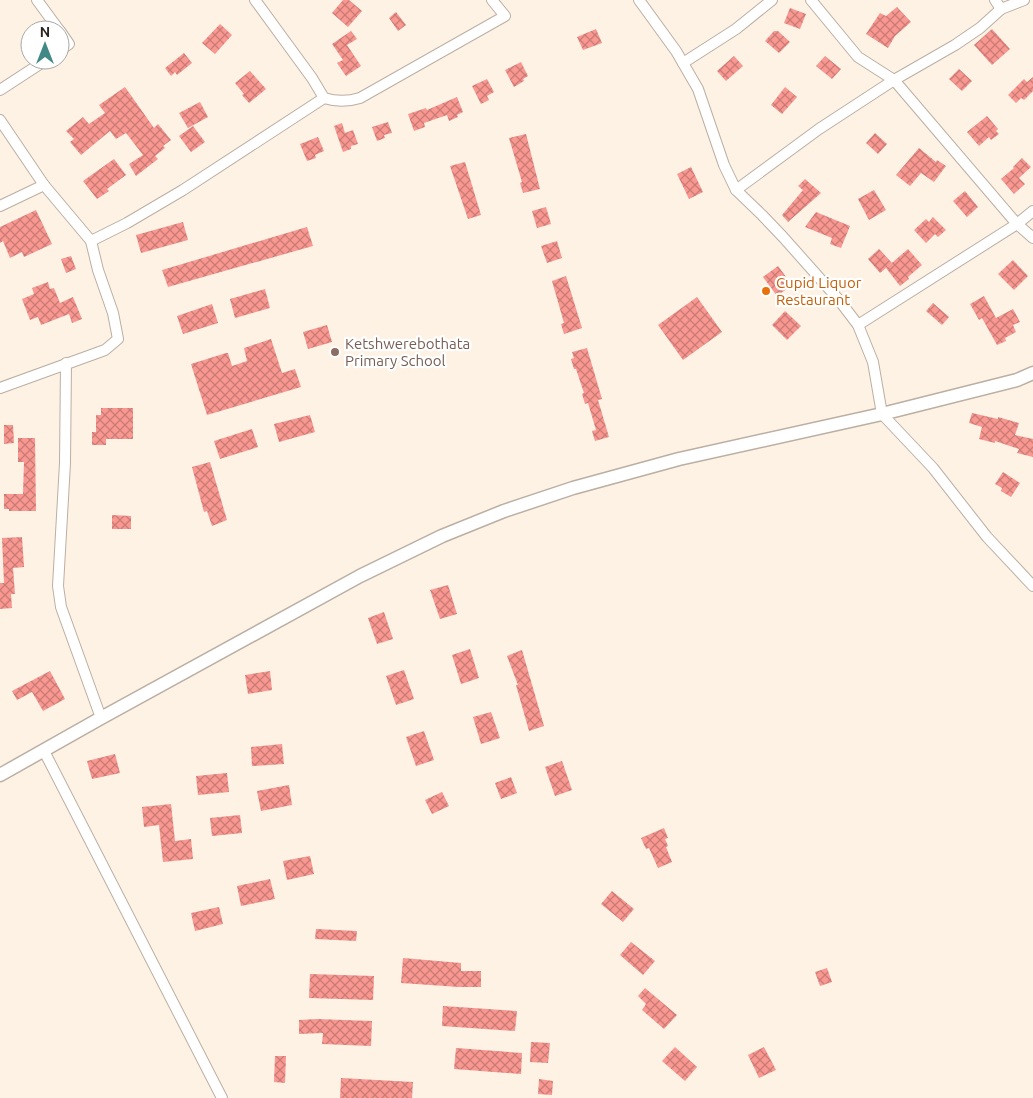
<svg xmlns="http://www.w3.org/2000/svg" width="1033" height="1098" font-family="Ubuntu,sans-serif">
<defs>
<pattern id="building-cross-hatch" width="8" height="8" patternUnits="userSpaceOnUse" patternTransform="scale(1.25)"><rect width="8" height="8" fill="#f99791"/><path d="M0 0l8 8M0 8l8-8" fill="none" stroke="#ca7b76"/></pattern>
</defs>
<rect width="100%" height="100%" fill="#fef2e5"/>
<g fill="url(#building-cross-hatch)">
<path d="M343,0H349L362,11L348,27L332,13Z"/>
<path d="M897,7L911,22L895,36L888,48L866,34L880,13L886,16Z"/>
<path d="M790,8L806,14L800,29L784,23Z"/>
<path d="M396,12L406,25L398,31L389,18Z"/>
<path d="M220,24L232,35L215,54L202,43Z"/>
<path d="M596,29L602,43L583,50L577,37Z"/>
<path d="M992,29L1010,49L992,65L974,45Z"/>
<path d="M351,31L357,39L347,45L361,66L346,76L337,63L343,60L332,44Z"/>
<path d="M774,31H778L790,42L779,53L765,41Z"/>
<path d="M184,53L192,63L177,75L175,72L171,76L165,68Z"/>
<path d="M734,56L743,66L726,81L717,71Z"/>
<path d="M825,56L841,69L832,79L816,66Z"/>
<path d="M521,62L528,76L523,79L524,81L514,87L505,70Z"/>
<path d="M959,69L972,81L962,91L949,79Z"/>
<path d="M250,71L266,89L249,103L242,95L244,94L235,83Z"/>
<path d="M1033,77V91L1024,100L1021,98L1016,103L1008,95L1024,79L1027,82Z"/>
<path d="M487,79L494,92L487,96L489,100L481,104L472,86Z"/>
<path d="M125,87L154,128L158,124L171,140L163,146L165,148L155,156L158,159L136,176L129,164L143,155L126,133L116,139L110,131L81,155L70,142L74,139L66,131L83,117L89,124L105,113L99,105Z"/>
<path d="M785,87L797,97L782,114L771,105Z"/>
<path d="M457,97L463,112L457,115L458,117L449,121L447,115L424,123L425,127L414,131L408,114L426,108L427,110Z"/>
<path d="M200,102L208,117L188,128L179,113Z"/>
<path d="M987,116L998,129L996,131L999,134L991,140L989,137L979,146L967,132Z"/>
<path d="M388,122L392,133L384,135L385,138L377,141L372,127Z"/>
<path d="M342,123L345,133L353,130L358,144L351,146V149L343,152L334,126Z"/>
<path d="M193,126L205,142L191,152L179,136Z"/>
<path d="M875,133L887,144L878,154L866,143Z"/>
<path d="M526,134L540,189L523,193L520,183L522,182L509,138Z"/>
<path d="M318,137L324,151L315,155L316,158L307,161L300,144Z"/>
<path d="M919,148L936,162L937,160L946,166L934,182L921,173L910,186L896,175Z"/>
<path d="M1022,158L1031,167L1019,178L1025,184L1014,194L1001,179L1014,168L1013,167Z"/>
<path d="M114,159L126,175L107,189L109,191L97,199L83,181Z"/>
<path d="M465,162L481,215L468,219L450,166Z"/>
<path d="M691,167L703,192L689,199L677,174Z"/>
<path d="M805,179L821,193L788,222L782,215L803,190L798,186Z"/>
<path d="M874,190L886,210L869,220L858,199Z"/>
<path d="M965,191L978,207L967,217L953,201Z"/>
<path d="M546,207L551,224L537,228L532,211Z"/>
<path d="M36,210L52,244L24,257L22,252L10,258L3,241L0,243V227Z"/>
<path d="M816,212L850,226L841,248L830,244L832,238L805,227Z"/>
<path d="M933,217L946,230L938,237L935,234L926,243L914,230L926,219L929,222Z"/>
<path d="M183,222L188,240L141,253L136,235Z"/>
<path d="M307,227L313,246L168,287L162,270Z"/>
<path d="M557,241L562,258L547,263L541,246Z"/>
<path d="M879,249L892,263L880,273L868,259Z"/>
<path d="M908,249L922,265L908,277L909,279L900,286L886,268Z"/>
<path d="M71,256L76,269L66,273L61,259Z"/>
<path d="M1013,260L1028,276L1014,290L998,274Z"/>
<path d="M778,266L792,285L777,296L763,277Z"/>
<path d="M566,276L582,328L564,334L561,324L564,323L552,281Z"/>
<path d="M48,282L50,289L54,288L60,303L73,297L82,319L72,323L69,314L41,325L38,317L30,320L22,299L34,294L32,288Z"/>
<path d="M265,289L270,308L235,318L230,299Z"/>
<path d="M984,296L996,318L1013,309L1020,322L1013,325L1016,332L1005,338L1006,341L997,345L982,318L979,320L970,304Z"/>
<path d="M697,297L722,332L683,360L658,325Z"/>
<path d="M933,303L949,317L942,325L926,311Z"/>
<path d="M212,304L218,323L183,334L177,316Z"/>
<path d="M785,311L801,326L787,340L772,325Z"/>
<path d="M327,325L332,342L308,349L303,332Z"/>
<path d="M271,339L282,373L295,369L301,387L207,415L191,364L226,353H228L232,366L247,361L244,348Z"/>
<path d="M587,348L602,399L598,400L609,437L595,441L592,431L596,430L588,403L585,404L582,394L584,393L576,369H574L571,359L574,358L572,352Z"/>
<path d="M101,408H133V439H106V445H92V432H96V415H101Z"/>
<path d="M972,413L998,419V417L1019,423L1015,435L1033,439V457L1017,453L1019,449L995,441V443L979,439L982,427L969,423Z"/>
<path d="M310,415L315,432L279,442L274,424Z"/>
<path d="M4,425H13L14,443L4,444Z"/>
<path d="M252,429L258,447L220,459L214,441Z"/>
<path d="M18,438H35L36,511H9V509H4V494H23L24,462H18Z"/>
<path d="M210,462L227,520L212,526L207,511L204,512L192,467Z"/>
<path d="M1003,472L1020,483L1011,497L1001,491L1002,488L995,484Z"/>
<path d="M112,515L131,516V529H112Z"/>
<path d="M22,537L24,567L13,568L15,594H11L12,608L0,609V583H4L2,538Z"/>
<path d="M448,585L457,614L440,619L430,590Z"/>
<path d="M384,612L393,639L377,644L368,618Z"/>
<path d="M470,649L479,678L461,684L452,655Z"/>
<path d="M522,650L544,726L529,731L516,685H518L507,656Z"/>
<path d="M404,670L414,699L396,705L386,676Z"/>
<path d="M50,671L65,699L43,711L32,692L17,700L12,691Z"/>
<path d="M270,671L272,690L248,694L245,675Z"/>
<path d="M491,712L500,738L481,744L473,717Z"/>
<path d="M424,731L434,760L416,766L406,737Z"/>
<path d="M282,744L284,764L252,766L251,747Z"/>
<path d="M115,754L120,773L92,779L87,761Z"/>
<path d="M562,761L572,790L555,796L545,767Z"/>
<path d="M227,773L229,792L198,795L196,776Z"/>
<path d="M511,777L517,793L501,799L495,783Z"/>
<path d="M289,785L292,805L261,811L257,791Z"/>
<path d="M442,792L449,806L432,814L425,800Z"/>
<path d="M171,804L175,841L191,839L193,859L163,862L159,825L144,827L142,807Z"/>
<path d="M240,815L242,833L212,836L210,818Z"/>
<path d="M664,828L668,838L665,839L668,846L666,847L672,862L658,868L649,848L646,849L641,838Z"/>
<path d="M310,856L314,874L287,880L283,861Z"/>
<path d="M270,879L275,899L241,906L237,886Z"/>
<path d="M612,891L634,909L623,922L601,904Z"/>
<path d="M219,907L223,924L195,931L191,913Z"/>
<path d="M316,929L357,931L356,941L315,939Z"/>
<path d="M631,942L655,961L643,975L620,955Z"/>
<path d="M403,958L461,963V971H481V987H459L401,983Z"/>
<path d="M827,968L832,982L820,986L815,972Z"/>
<path d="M310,974L374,976L373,1000L309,998Z"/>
<path d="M645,988L677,1015L664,1029L642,1010L646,1004L638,996Z"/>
<path d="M443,1006L517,1011L515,1031L442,1026Z"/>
<path d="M317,1019L372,1021L371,1046L322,1044L323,1033L299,1034V1020Z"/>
<path d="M531,1042L550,1043L548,1063L530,1062Z"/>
<path d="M675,1047L697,1067L685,1081L662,1061Z"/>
<path d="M764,1047L776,1070L759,1078L748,1055Z"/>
<path d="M456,1048L522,1053L521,1074L454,1069Z"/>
<path d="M275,1056H286L285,1083L274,1082Z"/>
<path d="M341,1078L413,1082L412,1098H340Z"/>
<path d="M539,1079L553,1081L552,1095L538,1094Z"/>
</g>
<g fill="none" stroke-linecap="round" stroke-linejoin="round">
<g stroke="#bbafa3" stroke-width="12">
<g id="minor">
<path d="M37,0L59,30"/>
<path d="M255,0L312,78L324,98C337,102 347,102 360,98L505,16L492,0"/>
<path d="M639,0L676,51L698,89L724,165L736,190L762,215L783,237L839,300L858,325L873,362L882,414L933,468L987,537L1033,586"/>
<path d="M811,0L858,57L894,80L1017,224L1033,238"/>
<path d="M995,0L1001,9"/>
<path d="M60,31L69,44L60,50"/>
<path d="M683,63L736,29L772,0"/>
<path d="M0,90L46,60"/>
<path d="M0,120L44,185L91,241L98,270L113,313L118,339L105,350L0,388"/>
<path d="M736,190L819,129L894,80L955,45L980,28L1001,9L1024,0"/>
<path d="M0,206L44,185"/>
<path d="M91,241L127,223L183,190L324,98"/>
<path d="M858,325L1017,224L1033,211"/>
<path d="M66,363L65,463L58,586L61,607L101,718"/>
<path d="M44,751L222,1098"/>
</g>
</g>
<g stroke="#bbafa3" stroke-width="15">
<path id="tertiary" d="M0,775L101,718L360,576L442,536L504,511L573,488L679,459L882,414L1017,380L1033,373"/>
</g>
<use href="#minor" stroke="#fff" stroke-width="10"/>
<use href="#tertiary" stroke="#fff" stroke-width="12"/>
</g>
<circle fill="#e8710a" stroke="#fff" stroke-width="2" cx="766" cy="291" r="5"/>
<circle fill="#8d6e63" stroke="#fff" stroke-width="2" cx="335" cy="352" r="5"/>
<g text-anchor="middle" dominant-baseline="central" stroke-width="4.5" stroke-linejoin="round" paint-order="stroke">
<g font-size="15" fill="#c56008" stroke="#fff" text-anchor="start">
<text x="776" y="282">Cupid Liquor<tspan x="776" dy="17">Restaurant</tspan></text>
</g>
<g font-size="15" fill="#785e54" stroke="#fff" text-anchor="start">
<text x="345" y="343">Ketshwerebothata<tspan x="345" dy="17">Primary School</tspan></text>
</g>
</g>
<g transform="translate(45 45)"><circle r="24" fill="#ffffff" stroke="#aaa8a6"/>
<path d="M0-4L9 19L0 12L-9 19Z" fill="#418987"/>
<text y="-8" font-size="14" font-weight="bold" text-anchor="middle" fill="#2a2521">N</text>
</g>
</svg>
